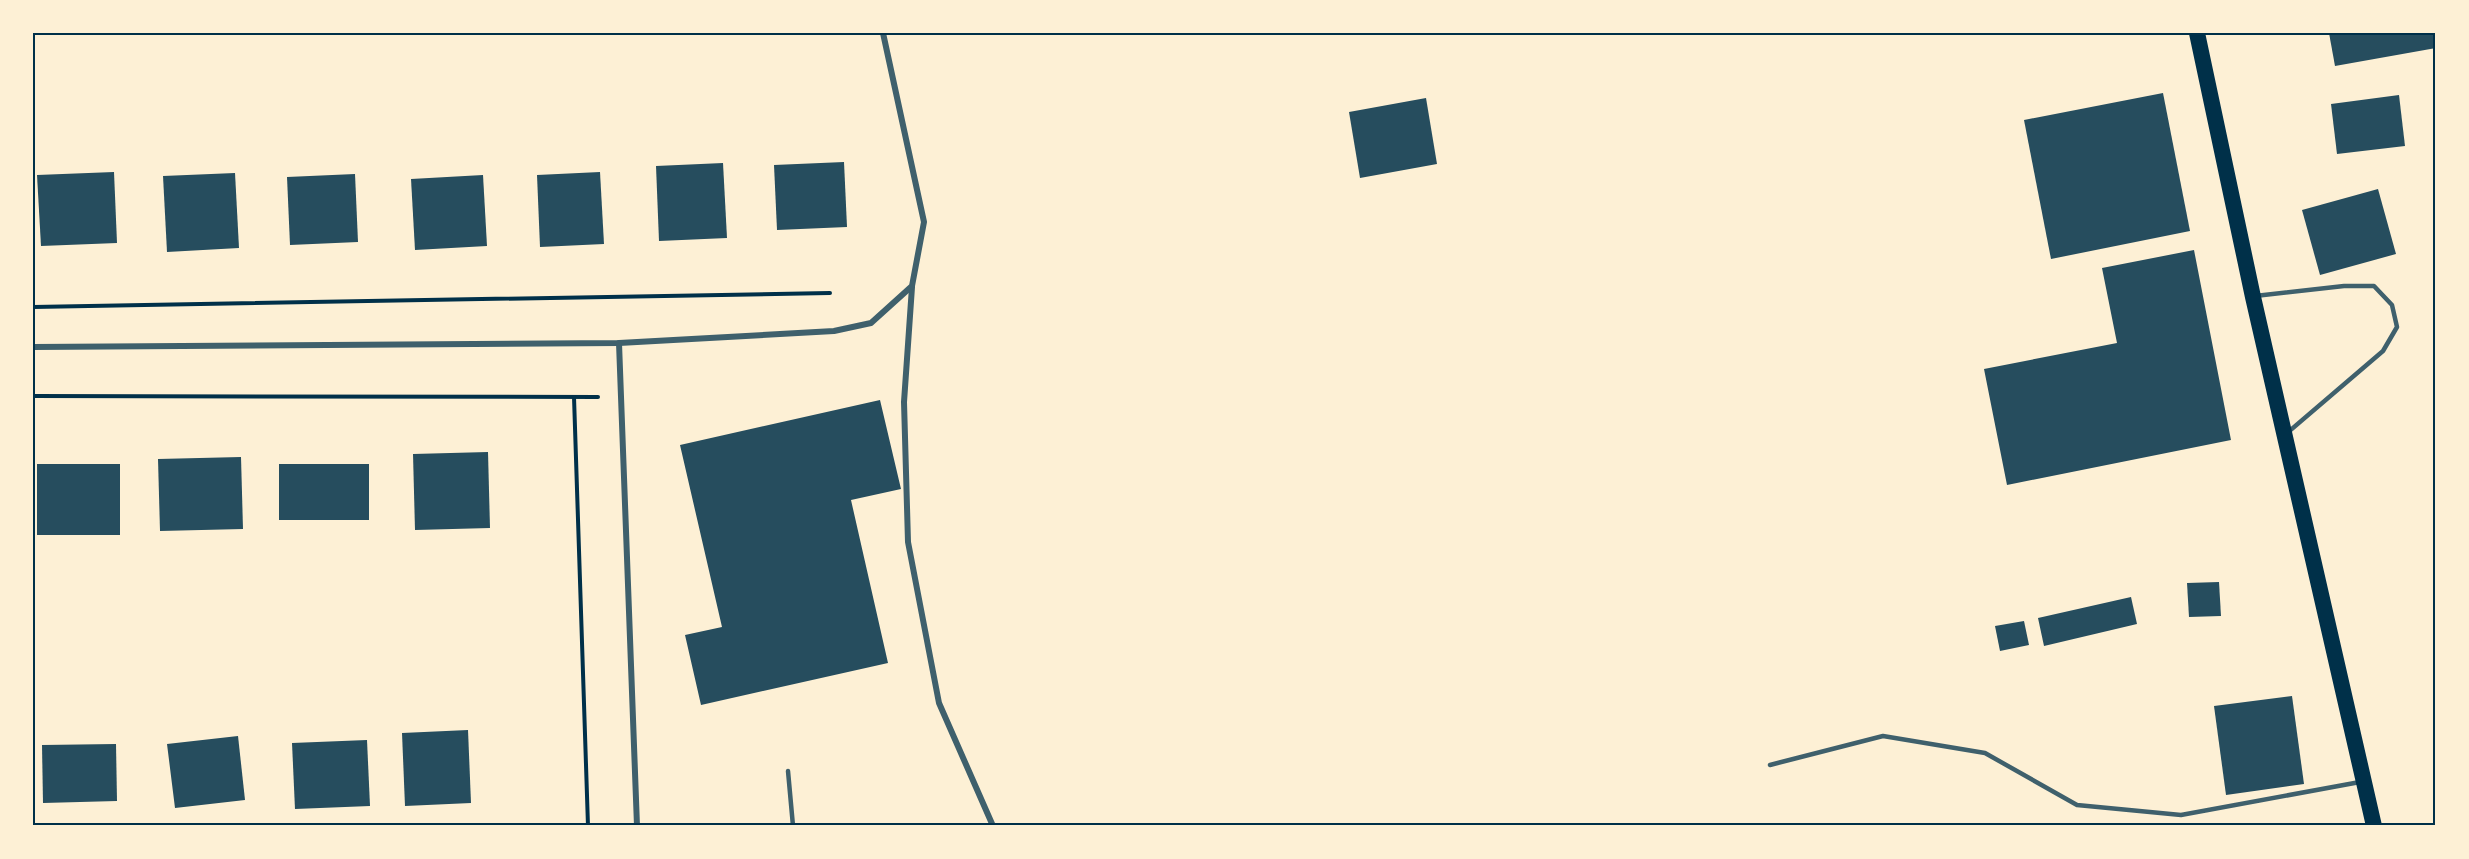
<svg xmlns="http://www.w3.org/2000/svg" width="2469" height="859" font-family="Mulish,sans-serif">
<rect width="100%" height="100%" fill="#fdf0d5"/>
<g fill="#264d5e">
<path d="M2329,33H2436V48L2335,66Z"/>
<path d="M2163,93L2190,231L2051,259L2024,120Z"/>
<path d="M2399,95L2405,146L2337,154L2331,104Z"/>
<path d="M1426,98L1437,164L1360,178L1349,112Z"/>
<path d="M844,162L847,227L777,230L774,165Z"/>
<path d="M723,163L727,238L659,241L656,166Z"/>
<path d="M114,172L117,243L41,246L37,175Z"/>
<path d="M600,172L604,244L540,247L537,175Z"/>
<path d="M235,173L239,248L167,252L163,176Z"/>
<path d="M355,174L358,242L290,245L287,177Z"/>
<path d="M483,175L487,246L415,250L411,179Z"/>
<path d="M2378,189L2396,254L2320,275L2302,210Z"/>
<path d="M2194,250L2231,440L2007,485L1984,369L2117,343L2102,268Z"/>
<path d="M880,400L901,489L851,500L888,663L701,705L685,635L722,627L680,445Z"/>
<path d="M488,452L490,528L415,530L413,454Z"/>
<path d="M241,457L243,529L160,531L158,459Z"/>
<rect x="37" y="464" width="83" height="71"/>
<rect x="279" y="464" width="90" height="56"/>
<path d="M2219,582L2221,616L2189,617L2187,583Z"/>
<path d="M2131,597L2137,624L2044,646L2038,618Z"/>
<path d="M2024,621L2029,645L2000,651L1995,626Z"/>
<path d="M2292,696L2304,784L2226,795L2214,706Z"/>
<path d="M468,730L471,803L405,806L402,733Z"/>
<path d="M238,736L245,800L175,808L167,744Z"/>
<path d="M367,740L370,806L295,809L292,743Z"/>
<path d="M116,744L117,801L43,803L42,745Z"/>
</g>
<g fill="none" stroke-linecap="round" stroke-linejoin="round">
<g stroke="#003049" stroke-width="4">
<path d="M33,307L830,293"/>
<path d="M33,396L598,397"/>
<path d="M574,397L588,826"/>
</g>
<g stroke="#3f606c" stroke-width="4.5">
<path d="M2255,296L2344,286H2374L2392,305L2397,327L2383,351L2287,433"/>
<path d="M1770,765L1883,736L1985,753L2077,805L2181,815L2360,782"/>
<path d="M788,771L793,826"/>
</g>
<g stroke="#3f606c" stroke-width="6">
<path d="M912,287L904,402L908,542L939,703L993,826"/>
<path d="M619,343L637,826"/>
<path d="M33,347L619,343L834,331L871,323L912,286L924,222L883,33"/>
</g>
<path stroke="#003049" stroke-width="16" d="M2197,33L2253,297L2374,826"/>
</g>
<rect width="2469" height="859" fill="none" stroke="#fdf0d5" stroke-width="69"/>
<rect x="34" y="34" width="2400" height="790" fill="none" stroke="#003049" stroke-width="2"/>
</svg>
